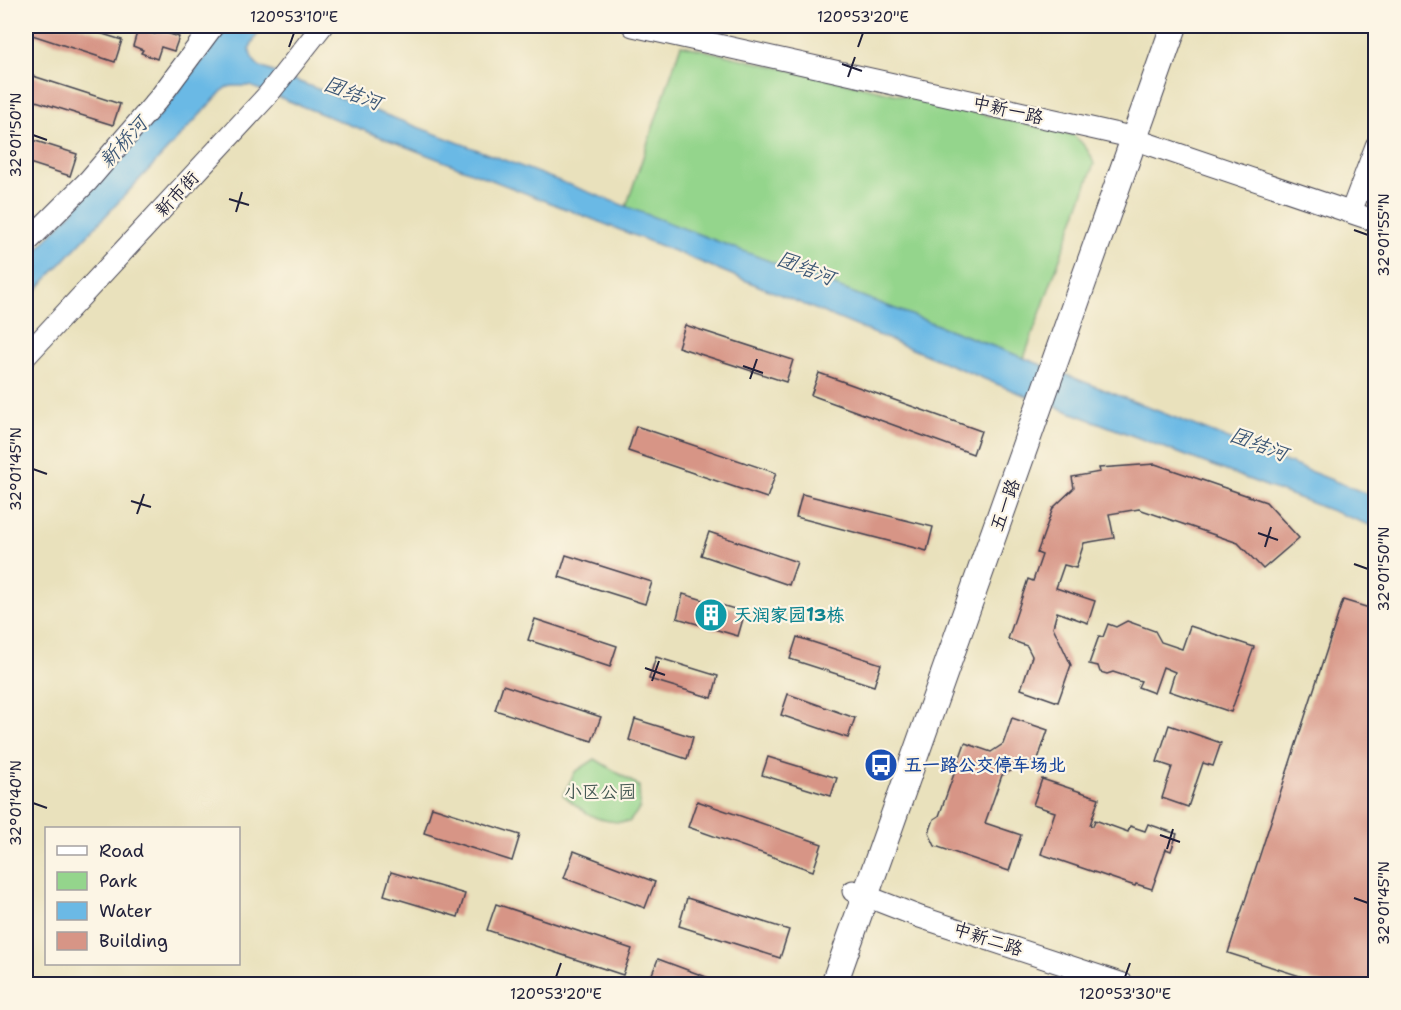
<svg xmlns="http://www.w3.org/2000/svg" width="1401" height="1010" font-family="'Shantell Sans','LXGW WenKai TC',sans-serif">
<rect width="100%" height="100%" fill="#fcf5e5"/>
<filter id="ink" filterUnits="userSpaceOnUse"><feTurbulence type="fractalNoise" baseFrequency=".0167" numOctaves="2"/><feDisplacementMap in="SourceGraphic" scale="12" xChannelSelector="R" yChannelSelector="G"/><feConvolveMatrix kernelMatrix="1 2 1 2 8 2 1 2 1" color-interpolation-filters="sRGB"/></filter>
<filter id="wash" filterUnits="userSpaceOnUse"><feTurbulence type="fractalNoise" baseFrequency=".008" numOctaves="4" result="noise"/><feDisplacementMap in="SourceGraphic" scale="24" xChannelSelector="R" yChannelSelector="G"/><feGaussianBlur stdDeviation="1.35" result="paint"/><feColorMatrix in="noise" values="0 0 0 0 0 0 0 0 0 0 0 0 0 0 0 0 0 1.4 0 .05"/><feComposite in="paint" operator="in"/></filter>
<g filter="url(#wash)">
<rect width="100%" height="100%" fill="#e9e1bc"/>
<g fill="#94d58c" stroke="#5b7c64" stroke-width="1.5">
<path d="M681,45L1073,135C1084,143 1090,151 1094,164L1024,358L626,207Z"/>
<path d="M595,759L639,786L640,808L629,822C596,823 588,815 563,795L575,772Z"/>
</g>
<path fill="#6bb9e5" stroke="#466e90" stroke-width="1.5" d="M229,26H264C251,43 242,51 260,67L1024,358L1375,497V527L1014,391L669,249L250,86H232L225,88L26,301V260H28L159,116Z"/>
<g id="blocks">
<g fill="#d79586">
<path d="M26,26H77L122,40L115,62L26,33Z"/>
<path d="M138,29L155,34L157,30L179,37L174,51L161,47L157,59L141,53L143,50L133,46Z"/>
<path d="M27,74L120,104L113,125L26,98Z"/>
<path d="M26,138L77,154L70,176L26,162Z"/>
<path d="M685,325L793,360L786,382L678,347Z"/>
<path d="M819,373L981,431L973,454L811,395Z"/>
<path d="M636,426L776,473L767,498L628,451Z"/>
<path d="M1155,464L1266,502L1299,538L1263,569L1238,543L1139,509L1109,514L1114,538L1084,543L1076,568L1064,565L1056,588L1095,601L1088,623L1057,612L1053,627L1071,665L1058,702L1021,689L1032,656L1027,646L1008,639L1028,579L1033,581L1042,555L1037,553L1053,508L1074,488L1072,477L1100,472L1099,468Z"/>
<path d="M802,494L933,527L927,551L796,517Z"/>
<path d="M709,532L797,562L789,585L701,555Z"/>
<path d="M566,555L652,582L645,604L559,577Z"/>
<path d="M683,594L745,612L738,636L677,618Z"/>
<path d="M1343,600L1376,610V984H1325L1228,953Z"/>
<path d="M535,619L617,646L610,667L528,640Z"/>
<path d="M1127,621L1155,631L1161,642L1182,649L1190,626L1254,647L1231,712L1169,691L1175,672L1163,667L1154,693L1138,687L1141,681L1113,672L1107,674L1100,672L1098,666L1089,664L1099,636L1103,637L1108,624L1116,627Z"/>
<path d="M797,637L881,664L874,686L790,659Z"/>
<path d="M656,657L718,676L712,698L649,679Z"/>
<path d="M503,685L601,717L592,741L495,710Z"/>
<path d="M788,694L855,718L848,738L781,715Z"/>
<path d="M1012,718L1048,730L1038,759L1002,775L985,823L1021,835L1009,871L935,846L929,833L934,819L939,816L965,743L991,752L1003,744Z"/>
<path d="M635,719L693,737L687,759L629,740Z"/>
<path d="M1169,725L1221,743L1213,766L1203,763L1188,807L1162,798L1172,767L1157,762Z"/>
<path d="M768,757L837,778L831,796L762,775Z"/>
<path d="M1042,779L1099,798L1090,825L1093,826L1095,820L1128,832L1130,826L1145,831L1148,824L1177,834L1171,851L1166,849L1152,889L1136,884L1135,886L1041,854L1055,812L1033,805Z"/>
<path d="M697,801L822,844L813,871L688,827Z"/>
<path d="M432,807L520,835L512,861L424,833Z"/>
<path d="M574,851L655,882L645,908L564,878Z"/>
<path d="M391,872L465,894L458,917L384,895Z"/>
<path d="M687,898L789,930L780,958L679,926Z"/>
<path d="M496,904L632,949L623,975L487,930Z"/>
<path d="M658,959L725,984H648Z"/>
</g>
</g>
</g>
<g filter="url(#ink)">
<use href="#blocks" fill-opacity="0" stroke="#403f4e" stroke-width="1.5"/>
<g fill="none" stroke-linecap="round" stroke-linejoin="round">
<g stroke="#403f4e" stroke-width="23">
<g id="minor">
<path d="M633,26L1122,135L1376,221"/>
<path d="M1351,212L1376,146"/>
<path d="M26,243L88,181L160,97L213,26"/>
<path d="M26,356L266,97L322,26"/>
<path d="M853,891L920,917L1123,984"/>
</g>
</g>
<g stroke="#403f4e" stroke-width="28">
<path id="major" d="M834,984L1174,26"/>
</g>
<use href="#minor" stroke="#fff" stroke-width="21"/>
<use href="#major" stroke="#fff" stroke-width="26"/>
</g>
</g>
<path fill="none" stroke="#22223b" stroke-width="2" d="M289,47L294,33M858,47L863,33M842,64L862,71M848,77L855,57M33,135L47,140M229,199L249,205M236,212L242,192M1354,230L1368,235M743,366L763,373M750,379L757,359M33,469L47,474M131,501L151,507M137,514L144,494M1258,533L1278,540M1265,547L1271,527M1354,564L1368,569M645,668L665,675M652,681L659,661M33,803L47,808M1160,835L1180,842M1167,849L1173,829M1354,898L1368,903M556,977L561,963M1125,977L1130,963"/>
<defs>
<g id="building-disc" transform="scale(1.725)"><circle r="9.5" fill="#0f9aa8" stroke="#fcf5e5"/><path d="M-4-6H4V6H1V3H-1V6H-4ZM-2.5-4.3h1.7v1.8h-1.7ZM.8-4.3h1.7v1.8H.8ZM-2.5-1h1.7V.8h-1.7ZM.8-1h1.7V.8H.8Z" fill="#fff"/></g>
<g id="bus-disc" transform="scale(1.725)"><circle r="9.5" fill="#1a4fb4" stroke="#fcf5e5"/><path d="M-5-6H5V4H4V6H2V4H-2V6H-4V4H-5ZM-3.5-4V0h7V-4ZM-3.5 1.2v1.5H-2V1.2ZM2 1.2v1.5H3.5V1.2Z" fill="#fff"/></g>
</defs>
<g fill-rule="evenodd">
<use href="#building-disc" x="711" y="615"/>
<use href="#bus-disc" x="881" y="765"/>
</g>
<g text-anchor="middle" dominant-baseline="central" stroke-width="4.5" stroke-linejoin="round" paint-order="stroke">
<g font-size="18" fill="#22223b" stroke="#fcf5e5">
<text transform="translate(1008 110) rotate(13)">中新一路</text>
<text transform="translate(177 194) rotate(-47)">新市街</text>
<text transform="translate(1005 505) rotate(-70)">五一路</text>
<text transform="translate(988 939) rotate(18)">中新二路</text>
</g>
<g font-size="18" font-weight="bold" fill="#0d838f" stroke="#fcf5e5" text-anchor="start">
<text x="734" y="615">天润家园13栋</text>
</g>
<g font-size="18" font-weight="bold" fill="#164399" stroke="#fcf5e5" text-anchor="start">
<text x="904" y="765">五一路公交停车场北</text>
</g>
<g font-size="18" fill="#445853" stroke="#fcf5e5">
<text x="600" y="792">小区公园</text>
</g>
<g font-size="20" font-style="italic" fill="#3c5776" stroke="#fcf5e5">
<text transform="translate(353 93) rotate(21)">团结河</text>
<text transform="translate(123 142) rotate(-48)">新桥河</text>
<text transform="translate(806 268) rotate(21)">团结河</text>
<text transform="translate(1259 444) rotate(21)">团结河</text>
</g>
</g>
<rect width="1401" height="1010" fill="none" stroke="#fcf5e5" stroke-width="66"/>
<rect x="45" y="827" width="195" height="138" fill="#fcf5e5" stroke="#a5a1a1" stroke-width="1.5"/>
<rect x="57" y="846" width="30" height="9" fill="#ffffff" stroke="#a5a1a1" stroke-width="1.5"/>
<text x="99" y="857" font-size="18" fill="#22223b">Road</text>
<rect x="57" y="872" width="30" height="18" fill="#94d58c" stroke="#a5a1a1" stroke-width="1.5"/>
<text x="99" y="887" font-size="18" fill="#22223b">Park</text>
<rect x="57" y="902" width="30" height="18" fill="#6bb9e5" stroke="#a5a1a1" stroke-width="1.5"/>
<text x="99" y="917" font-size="18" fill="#22223b">Water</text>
<rect x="57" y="932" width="30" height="18" fill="#d79586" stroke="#a5a1a1" stroke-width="1.5"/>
<text x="99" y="947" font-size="18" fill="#22223b">Building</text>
<rect x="33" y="33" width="1335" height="944" fill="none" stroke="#22223b" stroke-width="2"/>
<g font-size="15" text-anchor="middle" fill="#22223b">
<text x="294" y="22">120°53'10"E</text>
<text x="863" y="22">120°53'20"E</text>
<text transform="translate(16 135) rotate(-90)" y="5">32°01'50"N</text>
<text transform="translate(1384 235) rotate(-90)" y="5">32°01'55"N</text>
<text transform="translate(16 469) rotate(-90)" y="5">32°01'45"N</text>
<text transform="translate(1384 569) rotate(-90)" y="5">32°01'50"N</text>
<text transform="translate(16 803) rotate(-90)" y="5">32°01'40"N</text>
<text transform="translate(1384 903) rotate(-90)" y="5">32°01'45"N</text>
<text x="556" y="999">120°53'20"E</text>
<text x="1125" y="999">120°53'30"E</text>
</g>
</svg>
